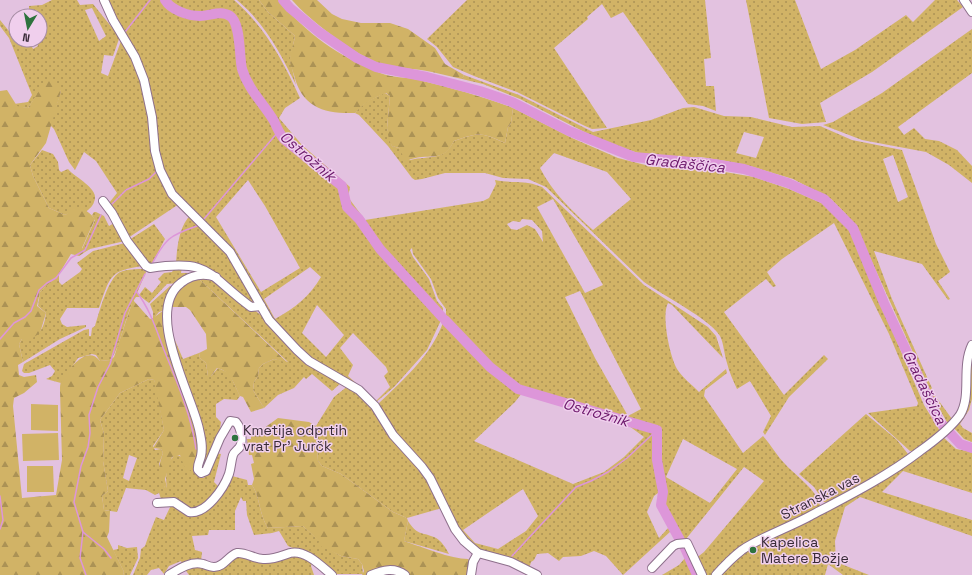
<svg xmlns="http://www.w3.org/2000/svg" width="972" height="575" font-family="'Space Grotesk',sans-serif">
<defs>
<pattern id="grass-dots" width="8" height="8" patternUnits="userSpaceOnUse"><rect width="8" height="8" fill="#d1b366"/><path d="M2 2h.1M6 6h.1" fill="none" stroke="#ab9255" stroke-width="1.8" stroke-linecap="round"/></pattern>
<pattern id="forest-firs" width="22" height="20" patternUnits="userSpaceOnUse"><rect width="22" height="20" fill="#d1b366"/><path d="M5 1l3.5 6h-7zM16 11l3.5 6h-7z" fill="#ab9255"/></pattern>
</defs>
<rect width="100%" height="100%" fill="#e3c2e0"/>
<g fill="url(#grass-dots)" fill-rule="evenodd">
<path d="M52,0H77L80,5L93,4L118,35L119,39L113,56L104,55L101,73L108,76L121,41H123L142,79L155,154L179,204L128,238L109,203L117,193L96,161L84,152L75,170L69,162L54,129L50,125L61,91L44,85L28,108L17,107L14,104L28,102L32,95L9,38L0,26V20L13,36H16V40H29L33,49L38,46L36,40H40V16H29V6L42,5ZM92,8L106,36L99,41L85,10Z"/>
<path d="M107,0H234C265,27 283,61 300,98L285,108L279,118L302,145L350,187L348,197L365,220L483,201L489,198L496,184L495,180C513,184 523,179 542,187L644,285L708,327L716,336L723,358L672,305L668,303C661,315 670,357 677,369C682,377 692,385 699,392L726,369L727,373L705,390L704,396L743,453L763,436C771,445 777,456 786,465C795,475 822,494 820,508L720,567L712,575H703L695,559L704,552L764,481L744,467L686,539L676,542L671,531L623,575L606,556L594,551L581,556L563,557L559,561L548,553L537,554L534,560L531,562L529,569L477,550L463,537L435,484L400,441L377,405C405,378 436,352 446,313V309L438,298L431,279L413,254L412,248L410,250L413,257L429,279L437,301L443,308V316L427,350L394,387L375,403L308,358L271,318L241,265L176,196L162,170L146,78ZM248,180L265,206L300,268L261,292L216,217ZM553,199L603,285L585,293L537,207ZM522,219L532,220L542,231L543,242L535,229L527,225L517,230L511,229L507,224L513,221L520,222ZM310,267L321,277C310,296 295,308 275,319L264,299ZM580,291L641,409L628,416L595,358L565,297ZM317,305L344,335L326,357L302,333ZM353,333L386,367L388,372L384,376L390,387L376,401L348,376L353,365L340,348ZM522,393L625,423L644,437L624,457L604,472L573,484L474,441L515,402ZM683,439L737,469L710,503L666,477ZM523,489L538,516L526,531L498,549L475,543L463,530ZM658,493L661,494C656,507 663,516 669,527L659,538L647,512L654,496Z"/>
<path d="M237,0H259L268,12L295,36L290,60L296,85C280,52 266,25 237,0Z"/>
<path d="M467,0H705L711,58L704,59L706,86H714L716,111L703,106L688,104L623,12L611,18L602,4L587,17L588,19L554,48L607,128L592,129L585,126L517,92L474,76L453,67L437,47L427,39Z"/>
<path d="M746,0H795L821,69L855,50L906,15L913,22L935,0H957L963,7L872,72L820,103L826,122L802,124L769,118Z"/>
<path d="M972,29V73L898,127L904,135L914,128L925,139L939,141L957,150L972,166V183L949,165L926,152L862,140L823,125L833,122L882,93Z"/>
<path d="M464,75L519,95L593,132L651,120L683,108L694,107L724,116L751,117L792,127L820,126L852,140L902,150L936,244L950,272L938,281L950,299L948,300L922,264L874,251L892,299L936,397L952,419L948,424L935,401L858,231L846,214L831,199L793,179L750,166L726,161L701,157H657L638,153L598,139L520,99L483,84L462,79ZM744,132L764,137L756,158L736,153ZM893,155L908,197L898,202L883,159Z"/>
<path d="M385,93L390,96L387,128L392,146L399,148L410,160C430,155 443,162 454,141C480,132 480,132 505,143L508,127L511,123L513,108L572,138L618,158L653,167L701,168L725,172L754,177L789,189L826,205L840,218L850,232L924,405L940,431L913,451H910L868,413L917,406L918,403L889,334L834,223L782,259L767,272L776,286L773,287L766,279L724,312L784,395L824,355L828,359L789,397L765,435L763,432L771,416L750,381L737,389C733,380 729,372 727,363C724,354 724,344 720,336C710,319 662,295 644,282L546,187L528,179L503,178L485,173H445L422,179L415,180L412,178L388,146L359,115L355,113C362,103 375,97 385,93ZM554,153L607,172L631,199L593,230C573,212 552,192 540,168Z"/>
<path d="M42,150L53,154L58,162L59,170L61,172L68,169C74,177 101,189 94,202C93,206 89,209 86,212L79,208L65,215L49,208L33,176L30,165Z"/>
<path d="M94,212H96L104,216L109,226L116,222L125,241L90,249L85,252L82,249L95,220L92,215Z"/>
<path d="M191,215L225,247L256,302L253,304L221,278L176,263C177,248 179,225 191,215Z"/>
<path d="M154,224L165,239L151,266L129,240Z"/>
<path d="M125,243L144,266C109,270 110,277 99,308H67L60,319L62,324L67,327L86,325V327L60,339L23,362L19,344L22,339C39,338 44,329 46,313L38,306L40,292L59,274V282L62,285L80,272L82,269L77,263L93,251Z"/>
<path d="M176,265L182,266L181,273H194L195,267L206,271L178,283L167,284L149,303L141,297H136C126,310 120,351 110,360L100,361L96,355L92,354L78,358L61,383L46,379L52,376L55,371L50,365L29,373H24L22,371L24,364L84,330L89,329V336H91L92,328L95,326C99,313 108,278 120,272C128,269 137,269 145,269L146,272L137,293L139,295L145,287L152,293L161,282L158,279L164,273L172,272Z"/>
<path d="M198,278H214L267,320L291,347L341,383L332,391L312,374L306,379L304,377L294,388L278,395L264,408L253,390L254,382L258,376L259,368L263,364L274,359L288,362Z"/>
<path d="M170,286H175L166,310L159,312L153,319V312L150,304Z"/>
<path d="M171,337L174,338L183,359L199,353L200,358L206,363L208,376H211L218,368L229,373L240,396L237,400L224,399L216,404V417L221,422L219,436L207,467L200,470Z"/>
<path d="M972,352V399L969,410L960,424L963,428L972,433V442L964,439L953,427C972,399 968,386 972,352Z"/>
<path d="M149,379L154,380L156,385L164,430L153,446L155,450L161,449L163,453L159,464L165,488H167C165,478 166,462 175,455C189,456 192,471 200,478H204L216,453L221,454L214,482L220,488L210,500L193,511L161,499L159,493L155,495L146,490L126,488L117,512L104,510L102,496L108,491L103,461L104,434L100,420L120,393ZM129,455L137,458L129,481L123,478Z"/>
<path d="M349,385L365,398L422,470L442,508L407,518L393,512L341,474L322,466L318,461L316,426L334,397Z"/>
<path d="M866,414L897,440L908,454L898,464L828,503L824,502L814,487L799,474Z"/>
<path d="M943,437L956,449L972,452V493L903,471L882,492L972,520V536L860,497L845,507L835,541L836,562L869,575H843L828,564L825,575H720L740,555L750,548L752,552L756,551L754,547Z"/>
<path d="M232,476L247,480L248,485H252C260,496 259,515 268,528L303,526L330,550L341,556L358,559L362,564L363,574H334L301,551L288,546L279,531L272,533L254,535L247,515L246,501H243L241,497L235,511V530H209L208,535L192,536L195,550L202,552L201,561L183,565L181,561L169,566L164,574L159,568L151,570L147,575H133L140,558L141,549L145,546C148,537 152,527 156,517L164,520L172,503L192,516Z"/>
<path d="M408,521C417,535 421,532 434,537C441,540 446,548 449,554L404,541Z"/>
<path d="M118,545L127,548L137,547L138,558L130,575H123L124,572L113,550L118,549Z"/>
<path d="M685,545L700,575H662L679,565L685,558L679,546Z"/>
<path d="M238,555L253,560L295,555L312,562L311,566L314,575H189L184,568L191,564L211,570Z"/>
</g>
<g fill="url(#forest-firs)">
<path d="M259,0H279C304,32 341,58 380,73C392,78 406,77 419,80C451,88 482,96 513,108L511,123L508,127L505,143C481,132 479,132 454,141C445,158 439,156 422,157C416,157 411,160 405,160L399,148L392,146L389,140L387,128L390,96L386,93C375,97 362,104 355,113C325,114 302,108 294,75C293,71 290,65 290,60C290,52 294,44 295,36L268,12Z"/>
<path d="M292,0H317L332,14L342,19L361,23H390L408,29L435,48L445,64L464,75L462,79C452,77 442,74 432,72C415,68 398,69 381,64C355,55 310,21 292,0Z"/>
<path d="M50,80L61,91L46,143L30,165L33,176L49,208L65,215C69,213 70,210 73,208C80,204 91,214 95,219L82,248L85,252L79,256L71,254L59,274L40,292L37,306L46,313L40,333L31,339H22L19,344L23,362L18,365L19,375L24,377L36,375L37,382L24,393L14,398L13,406L22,498L56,495L62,460L60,390C60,388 60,382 62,380C69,369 87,344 100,361L110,360L114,357L133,300L150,319C155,318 159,312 166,310L200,444L195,468L189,471H186L180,455L172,457L165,479L167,488H165C159,472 157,470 163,453L161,449L153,448L164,430L154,380L149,379L120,393L100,420L104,434L103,461L108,491L102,496L104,510L110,511L109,532L107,537L124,572L123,575H0V91L7,90L17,106L28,108L45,82Z"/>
<path d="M198,278L288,363L274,359L263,364L259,368L258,376L254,382L253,390L264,408L251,412L243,397L240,396C234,385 231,371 217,368L211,376H208L206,363L200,358L199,353L207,349L206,334L190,310L186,307H172L170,301L180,285Z"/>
<path d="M278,418L309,422L316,426L318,461L322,466L341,474L393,512L407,518L408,521L404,541C422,547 451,559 468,559L473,565L472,575H362L364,571L362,564L358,559L341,556L318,545L319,541L303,526L268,528C259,515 260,496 252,485L254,479L251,464L254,463L252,455H249L247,439H251V427L260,431Z"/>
</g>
<g fill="#d1b366">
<path d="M31,404L58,405V431L31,430Z"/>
<path d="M58,433L59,460L23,461L22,434Z"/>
<path d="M27,466H53L54,492H27Z"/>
</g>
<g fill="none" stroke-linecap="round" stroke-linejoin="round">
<g stroke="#dd96d9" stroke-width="1.5">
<path d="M125,32L150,0"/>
<path d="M148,116L149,124"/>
<path d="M112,204L126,190L149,179L157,171"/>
<path d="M204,219L278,132"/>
<path d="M152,264C165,239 170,235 197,226"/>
<path d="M136,291C150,309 156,329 164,350C177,382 191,414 196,449"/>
<path d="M0,339L14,323L25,317L31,311L39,290L47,283L56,278L71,258L85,250L101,215"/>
<path d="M0,496L3,520L0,529"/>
<path d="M83,532L104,549L111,558"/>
<path d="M512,556L576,487L591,481L608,472L627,458L657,430"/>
<path d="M86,575L80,558L83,532L74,502L81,466L88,447L90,433L89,415L98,387L110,364L125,313L145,274"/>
</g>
<g stroke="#dd96d9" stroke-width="10">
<path d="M165,0C171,10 188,16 200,16C210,16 221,10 230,16C241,23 239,56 242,69C248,89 263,103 274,121C277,128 279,133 284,139L342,186L347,207L359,219L380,249L442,317"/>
<path d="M283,0L290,8L319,32L357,58L376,67L427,77L480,91L512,102L569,131L634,157L714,164L744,169L788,183L824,199L853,228L884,303L939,421L960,444L972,448"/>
<path d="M445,320L490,367L518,389L657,430V460L663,492L661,505L681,542"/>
<path d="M684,546L697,575"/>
</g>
<g stroke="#8e708c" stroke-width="10">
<g id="minor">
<path d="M104,0L113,20L135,57L144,80L152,117L155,151L160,170L172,194L230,252L269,320L297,350L309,361L359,390L375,406L393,435L422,467L430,478L455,529L464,541L478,553L511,562L537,575"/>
<path d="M964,0L972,12"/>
<path d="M103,201L112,213L127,241L146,266L150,268C212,259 206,274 251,307L261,306"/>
<path d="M157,503L174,502L189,512C206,515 224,488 229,474C231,468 231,461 233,455C234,452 236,451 239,448C244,442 241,428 236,422L230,421L220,438L206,471L201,473L198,470C197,465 200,461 201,456C203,447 201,438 199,429C191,393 144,311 181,283C191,275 204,273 216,277"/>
<path d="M652,568L673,546L677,544L687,543L702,575"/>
<path d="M169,575C179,569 190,561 203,564C206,565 210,567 214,567C224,567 228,556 237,553C245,552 255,559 263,559C273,560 281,556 290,553C305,549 321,566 332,575"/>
<path d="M371,575C383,570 394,567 405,575"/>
<path d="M471,575L473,562L478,553"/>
<path d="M716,575C724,566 733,557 742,550C763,536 788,528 810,516C848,496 886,477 920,451C934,441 950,429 960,415C972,395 961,368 972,345"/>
</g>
</g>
<use href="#minor" stroke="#fff" stroke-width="8"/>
</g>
<g fill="#2e733e" stroke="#f0cfed" stroke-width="1.5">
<circle cx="235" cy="438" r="4"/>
<circle cx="753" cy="550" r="4"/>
</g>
<g text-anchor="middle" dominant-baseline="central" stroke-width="3" stroke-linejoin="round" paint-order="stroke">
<g font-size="14" fill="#382b37" stroke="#f0cfed" text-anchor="start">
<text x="243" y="430">Kmetija odprtih<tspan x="243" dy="16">vrat Pr' Jurčk</tspan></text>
<text x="761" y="542">Kapelica<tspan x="761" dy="16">Matere Božje</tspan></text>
</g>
<g font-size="14" fill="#382b37" stroke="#f0cfed">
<text transform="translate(820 496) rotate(-27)">Stranska vas</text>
</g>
<g font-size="15" font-style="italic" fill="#6c186b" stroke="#f0cfed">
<text transform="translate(308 156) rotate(41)">Ostrožnik</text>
<text transform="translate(685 163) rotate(6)">Gradaščica</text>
<text transform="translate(925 387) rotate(64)">Gradaščica</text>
<text transform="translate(596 412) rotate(16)">Ostrožnik</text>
</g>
</g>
<g transform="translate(28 28) rotate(190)"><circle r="19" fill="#f0cfed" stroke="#a68da4"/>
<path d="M0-3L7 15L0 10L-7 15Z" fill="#2e733e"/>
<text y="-6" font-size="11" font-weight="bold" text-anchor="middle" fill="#382b37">N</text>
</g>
</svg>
